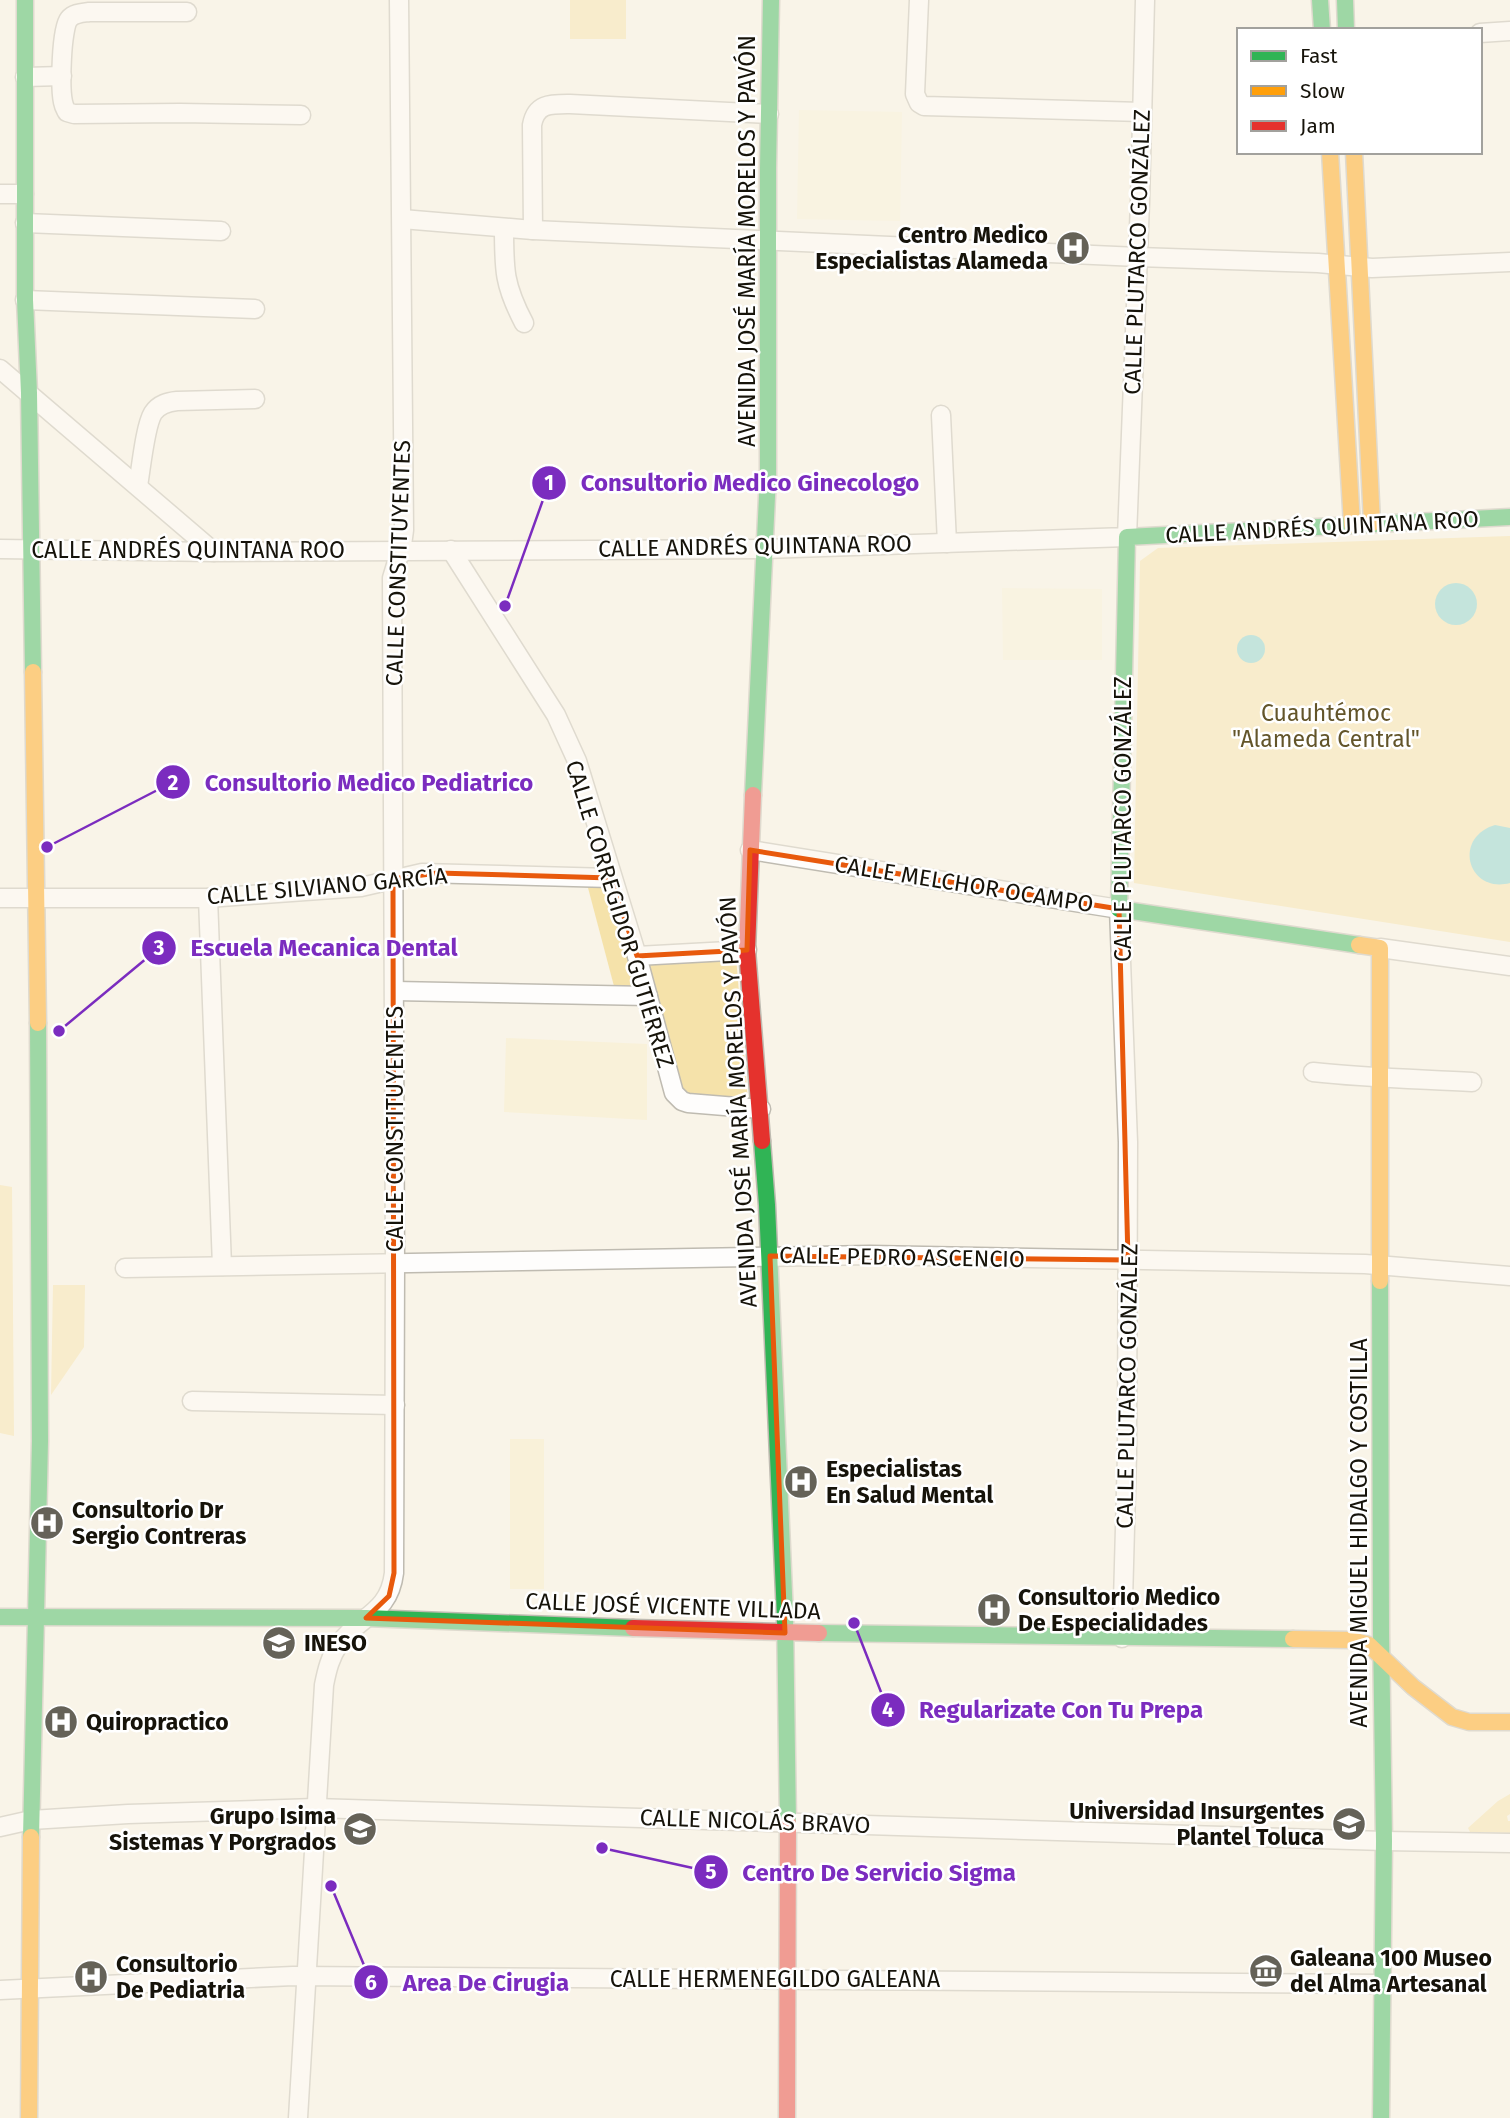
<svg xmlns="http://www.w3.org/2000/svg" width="1510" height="2118" font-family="'Fira Sans',sans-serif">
<rect width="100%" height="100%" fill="#f9f4e8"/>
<g fill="#f9f1d9">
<path d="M799,110L902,112L900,221L797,219Z"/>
<path d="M1002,588L1102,589V660H1003Z"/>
<path d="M506,1038L647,1044V1120L504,1112Z"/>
<rect x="510" y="1439" width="34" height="150"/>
</g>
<g fill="#f5e2aa">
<rect x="570" y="0" width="56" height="39"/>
<path d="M1510,536V942L1134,883L1140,561L1158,548Z"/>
<path d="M587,884H605L637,988L615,990Z"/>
<path d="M736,957L748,1102L681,1097L645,961Z"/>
<path d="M0,1185L12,1187L14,1436L0,1433Z"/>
<path d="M53,1285H85L84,1347L51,1395Z"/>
<path d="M1510,1794V1814L1507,1816L1508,1821H1510V1833L1470,1832L1468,1828L1498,1801Z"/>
</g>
<g fill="#83d1cf">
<circle cx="1456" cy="604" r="21"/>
<circle cx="1251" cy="649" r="14"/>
<path d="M1495,825L1510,828V883C1468,894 1452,838 1495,825Z"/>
</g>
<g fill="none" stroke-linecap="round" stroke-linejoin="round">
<g stroke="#bfbbb1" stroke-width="21">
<g id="street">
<path d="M919,0L915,94L919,103L924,106L1142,112"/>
<path d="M187,12H89C82,13 74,13 69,19C61,29 60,88 63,102C64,107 65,108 67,112L74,114L180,113L301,115"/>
<path d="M1480,33L1510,31"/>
<path d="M25,77L62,76"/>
<path d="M0,194H24"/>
<path d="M402,219L533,230L1138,257L1318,263L1372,268L1510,262"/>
<path d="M25,223L221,231"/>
<path d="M504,228C504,270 504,285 524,323"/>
<path d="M533,230L532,125C536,103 551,104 570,104L769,114"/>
<path d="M25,300L255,309"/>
<path d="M0,369L214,552"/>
<path d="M941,415L947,543"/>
<path d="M138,486C141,469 145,426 153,413C159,404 168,402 177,401L255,399"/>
<path d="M0,549L214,552L765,549L1127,537L1140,202L1145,0"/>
<path d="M451,550L556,715L577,761L637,956L674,1093L682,1101L688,1103L761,1109"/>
<path d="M750,850L1119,909L1128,1142L1127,1454L1122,1638"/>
<path d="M0,898H208L361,887L422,873L611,878"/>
<path d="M208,898L222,1266"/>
<path d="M1380,948L1510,966"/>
<path d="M637,956L747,950"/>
<path d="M395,991L648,996"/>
<path d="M1313,1072C1366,1078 1419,1079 1472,1082"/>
<path d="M125,1268L870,1255L1365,1264L1510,1276"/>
<path d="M192,1401L395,1405"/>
<path d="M0,1827L31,1820L128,1814L315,1808L1384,1841L1510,1843"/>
<path d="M0,1990L293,1976L1382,1984"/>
<path d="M298,2118L324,1685C327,1670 330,1657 339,1644C360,1615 389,1614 394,1573L395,1263L392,578L402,545L404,530L399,0"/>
</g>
</g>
<g stroke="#bfbbb1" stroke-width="19">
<g id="fast">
<path d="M25,0V300L29,393L33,672"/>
<path d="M1320,0L1322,30"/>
<path d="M1345,0L1346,30"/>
<path d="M753,795L768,475V168L771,0"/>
<path d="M1359,945L1119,909L1127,537L1510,517"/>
<path d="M762,1141L767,1205L785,1616L788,1823"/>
<path d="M1380,1281L1381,1633L1384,1841L1381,2118"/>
<path d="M0,1617L366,1618L633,1628"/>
<path d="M819,1633L1293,1639"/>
<path d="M31,1837L40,1441L38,1023"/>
</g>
</g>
<g stroke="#bfbbb1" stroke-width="19">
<g id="slow">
<path d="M1330,152L1352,525"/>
<path d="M1354,152L1372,523"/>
<path d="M33,672L38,1023"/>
<path d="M1359,945L1380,948V1281"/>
<path d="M1293,1639L1352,1640L1369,1645L1413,1687L1452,1717L1469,1722H1510"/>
<path d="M29,2118L31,1837"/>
</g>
</g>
<g stroke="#bfbbb1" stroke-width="19">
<g id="jam">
<path d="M753,795L747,950L762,1141"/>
<path d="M633,1628L819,1633"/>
<path d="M787,2118L788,1823"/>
</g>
</g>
<use href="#street" stroke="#fefdfc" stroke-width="18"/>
<use href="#fast" stroke="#30b455" stroke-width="16"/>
<use href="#slow" stroke="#ff9f0a" stroke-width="16"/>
<use href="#jam" stroke="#e5322d" stroke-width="16"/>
</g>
<path d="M0 0H1510V2118H0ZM750,850L1119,909L1128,1260L770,1256L785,1633L366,1618L389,1596L394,1573L393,879L437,873L611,878L637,956L747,950Z" fill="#f9f4e8" fill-opacity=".55" fill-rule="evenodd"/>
<path fill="none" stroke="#e8590c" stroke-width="5" stroke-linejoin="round" d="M750,850L1119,909L1128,1260L770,1256L785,1633L366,1618L389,1596L394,1573L393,879L437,873L611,878L637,956L747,950Z"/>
<defs>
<g id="hospital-disc" transform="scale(1.75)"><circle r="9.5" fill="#656258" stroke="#fff"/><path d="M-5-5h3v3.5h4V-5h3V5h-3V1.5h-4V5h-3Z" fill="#fff"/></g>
<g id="university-disc" transform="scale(1.75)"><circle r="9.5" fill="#656258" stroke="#fff"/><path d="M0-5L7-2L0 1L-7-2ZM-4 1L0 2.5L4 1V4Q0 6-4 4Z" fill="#fff"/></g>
<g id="museum-disc" transform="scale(1.75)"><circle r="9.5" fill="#656258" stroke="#fff"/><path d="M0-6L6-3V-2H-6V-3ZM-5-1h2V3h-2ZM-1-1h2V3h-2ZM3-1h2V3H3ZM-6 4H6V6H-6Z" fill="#fff"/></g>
</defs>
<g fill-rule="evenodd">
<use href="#hospital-disc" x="1073" y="248"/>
<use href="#hospital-disc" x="801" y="1482"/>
<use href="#hospital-disc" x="47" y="1523"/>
<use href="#hospital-disc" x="994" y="1610"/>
<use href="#university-disc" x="279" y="1643"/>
<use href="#hospital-disc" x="61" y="1722"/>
<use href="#university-disc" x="1349" y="1824"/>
<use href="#university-disc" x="360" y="1829"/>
<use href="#museum-disc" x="1266" y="1971"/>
<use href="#hospital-disc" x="91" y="1977"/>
</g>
<g text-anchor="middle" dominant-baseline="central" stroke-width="5" stroke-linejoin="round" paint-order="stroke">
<g font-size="23" font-weight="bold" fill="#16130a" stroke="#fff" text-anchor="start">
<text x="1048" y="235" text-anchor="end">Centro Medico<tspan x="1048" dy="26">Especialistas Alameda</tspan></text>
<text x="826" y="1469">Especialistas<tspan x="826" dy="26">En Salud Mental</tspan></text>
<text x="72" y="1510">Consultorio Dr<tspan x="72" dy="26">Sergio Contreras</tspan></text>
<text x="1018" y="1597">Consultorio Medico<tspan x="1018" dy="26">De Especialidades</tspan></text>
<text x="304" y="1643">INESO</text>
<text x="86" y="1722">Quiropractico</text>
<text x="1324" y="1811" text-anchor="end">Universidad Insurgentes<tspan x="1324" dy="26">Plantel Toluca</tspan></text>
<text x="336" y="1816" text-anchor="end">Grupo Isima<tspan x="336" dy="26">Sistemas Y Porgrados</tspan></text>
<text x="1290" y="1958">Galeana 100 Museo<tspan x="1290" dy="26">del Alma Artesanal</tspan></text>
<text x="116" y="1964">Consultorio<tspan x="116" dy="26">De Pediatria</tspan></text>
</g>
<g font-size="23" fill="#16130a" stroke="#fff">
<text transform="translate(747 241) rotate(-90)">AVENIDA JOSÉ MARÍA MORELOS Y PAVÓN</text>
<text transform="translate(1137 252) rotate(-88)">CALLE PLUTARCO GONZÁLEZ</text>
<text transform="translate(1322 527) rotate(-3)">CALLE ANDRÉS QUINTANA ROO</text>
<text transform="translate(755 546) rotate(-1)">CALLE ANDRÉS QUINTANA ROO</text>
<text x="188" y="550">CALLE ANDRÉS QUINTANA ROO</text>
<text transform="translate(398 563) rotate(-88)">CALLE CONSTITUYENTES</text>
<text transform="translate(1123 819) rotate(-90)">CALLE PLUTARCO GONZÁLEZ</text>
<text transform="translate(964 884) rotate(9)">CALLE MELCHOR OCAMPO</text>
<text transform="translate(327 886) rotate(-5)">CALLE SILVIANO GARCÍA</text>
<text transform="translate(620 914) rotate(73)">CALLE CORREGIDOR GUTIÉRREZ</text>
<text transform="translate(738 1102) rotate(-93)">AVENIDA JOSÉ MARÍA MORELOS Y PAVÓN</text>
<text transform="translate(395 1129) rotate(-90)">CALLE CONSTITUYENTES</text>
<text transform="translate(902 1257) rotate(1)">CALLE PEDRO ASCENCIO</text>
<text transform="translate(1127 1386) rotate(-89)">CALLE PLUTARCO GONZÁLEZ</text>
<text transform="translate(1359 1533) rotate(-90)">AVENIDA MIGUEL HIDALGO Y COSTILLA</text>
<text transform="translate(673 1606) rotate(2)">CALLE JOSÉ VICENTE VILLADA</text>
<text transform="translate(755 1821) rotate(2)">CALLE NICOLÁS BRAVO</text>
<text x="775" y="1979">CALLE HERMENEGILDO GALEANA</text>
</g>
<g font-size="23" fill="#63552a" stroke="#fff">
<text x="1326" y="713">Cuauhtémoc<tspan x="1326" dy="26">"Alameda Central"</tspan></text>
</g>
</g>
<path fill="none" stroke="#7b2cbf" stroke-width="2.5" d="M505 606L549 483M47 847L173 782M59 1031L159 948M854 1623L888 1710M602 1848L711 1872M331 1886L371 1982"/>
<g fill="#7b2cbf" stroke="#fff" stroke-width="2.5">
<circle cx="505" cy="606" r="7"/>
<circle cx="47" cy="847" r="7"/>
<circle cx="59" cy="1031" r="7"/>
<circle cx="854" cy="1623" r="7"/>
<circle cx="602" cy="1848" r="7"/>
<circle cx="331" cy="1886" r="7"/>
<circle cx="549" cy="483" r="18"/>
<circle cx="173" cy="782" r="18"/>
<circle cx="159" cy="948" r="18"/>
<circle cx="888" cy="1710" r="18"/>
<circle cx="711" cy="1872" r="18"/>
<circle cx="371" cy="1982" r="18"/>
</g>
<g font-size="21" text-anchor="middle" font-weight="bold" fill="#fff">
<text x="549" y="490">1</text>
<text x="173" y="790">2</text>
<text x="159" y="955">3</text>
<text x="888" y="1717">4</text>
<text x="711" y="1879">5</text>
<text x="371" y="1990">6</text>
</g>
<g font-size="24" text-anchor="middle" font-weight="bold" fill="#7b2cbf" stroke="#fff" stroke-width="5" stroke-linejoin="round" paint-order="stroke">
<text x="750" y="491">Consultorio Medico Ginecologo</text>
<text x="369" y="791">Consultorio Medico Pediatrico</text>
<text x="324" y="956">Escuela Mecanica Dental</text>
<text x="1061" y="1718">Regularizate Con Tu Prepa</text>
<text x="879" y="1881">Centro De Servicio Sigma</text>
<text x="486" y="1991">Area De Cirugia</text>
</g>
<rect x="1237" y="28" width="245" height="126" fill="#ffffff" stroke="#a2a19d" stroke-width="2"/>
<rect x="1251" y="51" width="35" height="10" fill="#30b455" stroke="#a2a19d" stroke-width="2"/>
<text x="1300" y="63" font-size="21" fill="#16130a">Fast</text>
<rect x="1251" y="86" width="35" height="10" fill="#ff9f0a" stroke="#a2a19d" stroke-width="2"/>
<text x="1300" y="98" font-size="21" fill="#16130a">Slow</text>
<rect x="1251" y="121" width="35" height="10" fill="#e5322d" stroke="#a2a19d" stroke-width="2"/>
<text x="1300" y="133" font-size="21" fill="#16130a">Jam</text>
</svg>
